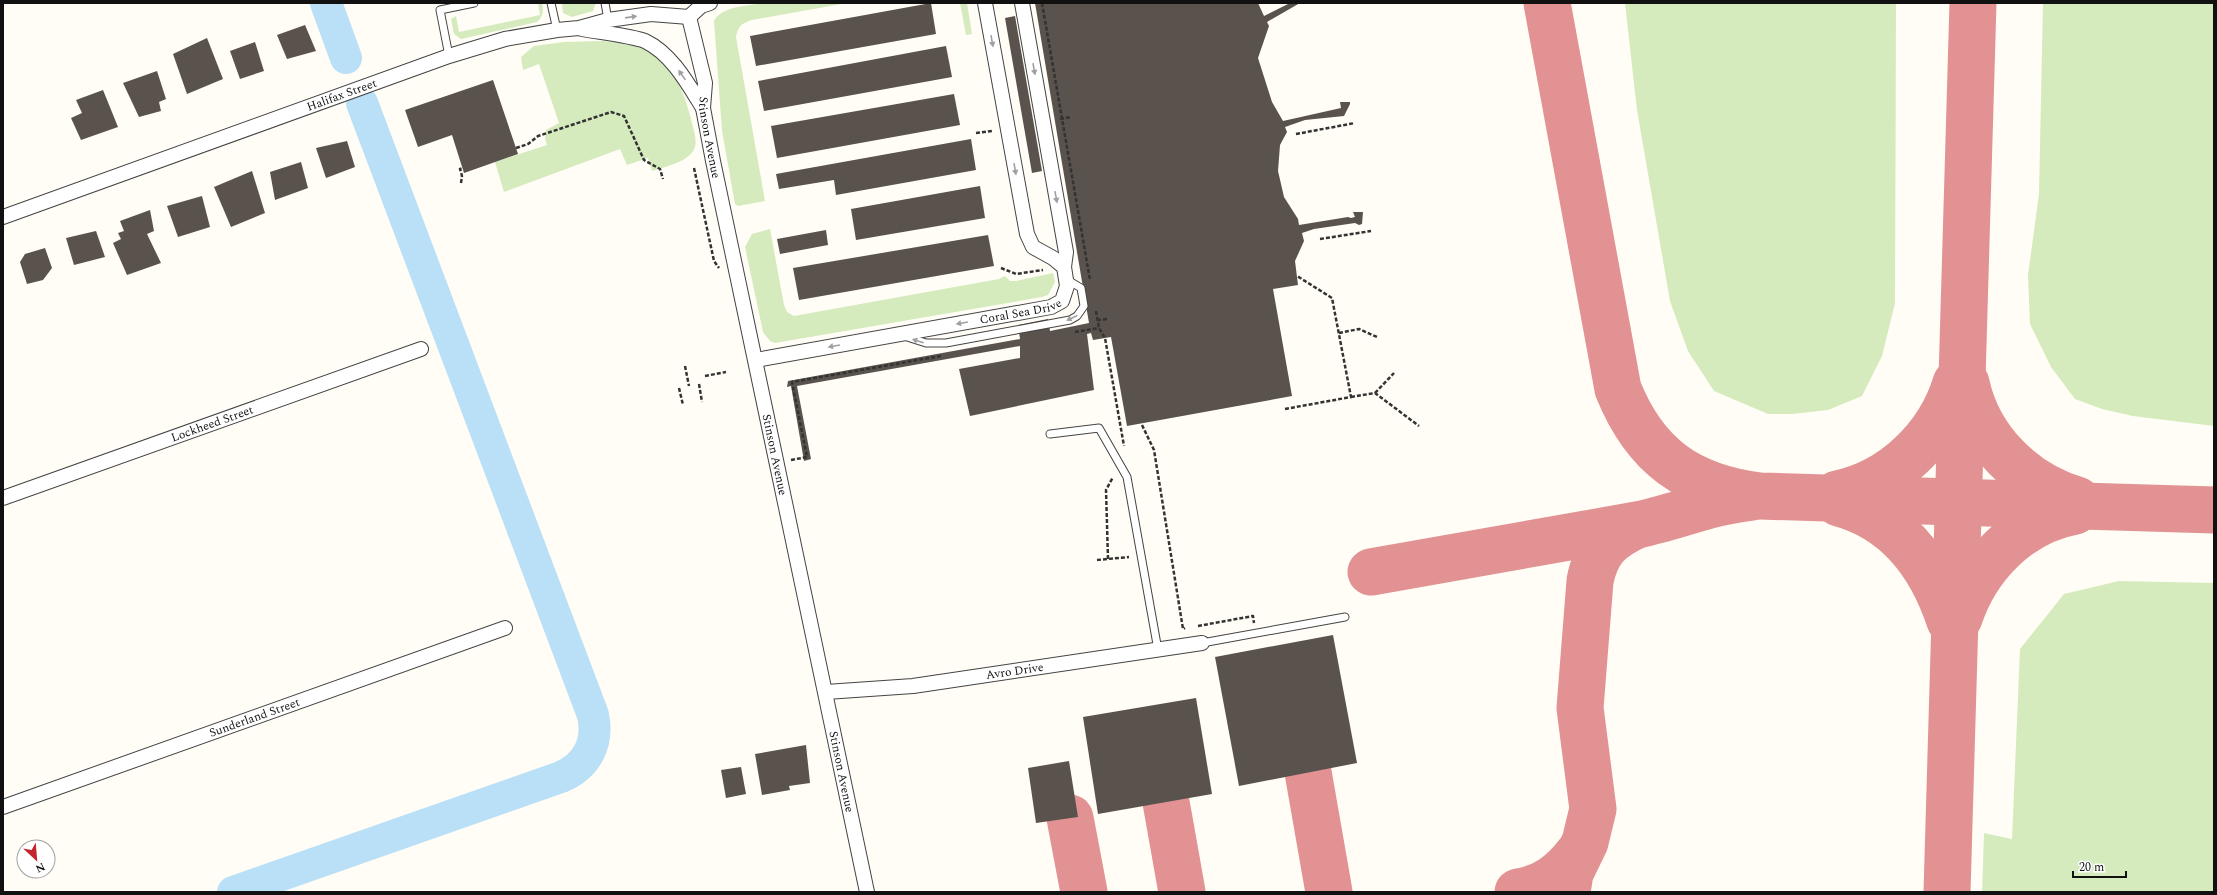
<svg xmlns="http://www.w3.org/2000/svg" width="2217" height="895" font-family="Spectral,serif">
<rect width="100%" height="100%" fill="#fffdf5"/>
<g fill="#d5ebbd">
<path d="M538,3H542C544,11 543,17 537,22L461,39L454,34L451,19L456,16L459,32L540,15Z"/>
<path d="M562,3H596L593,11L572,17L563,13Z"/>
<path d="M763,3H847L752,20C742,23 738,26 736,37L765,201L738,206L735,204L722,131L714,21C722,6 747,6 763,3Z"/>
<path d="M960,3H967L972,34L966,35Z"/>
<path d="M1625,3H1896L1895,303L1882,356L1862,396L1828,410L1792,414H1768L1714,391L1688,351L1670,301L1637,110Z"/>
<path d="M2043,3H2214V426L2133,416L2102,409L2075,399L2051,367L2030,324L2028,275L2039,194Z"/>
<path d="M602,41C613,42 627,42 638,46C671,57 683,88 691,119C693,129 699,142 693,151C685,163 664,167 652,171L648,158L627,165L620,149L504,192L495,162L547,145L545,139L546,130L559,123L539,64L523,70L521,57L534,46L564,42Z"/>
<path d="M770,229L784,305L787,312L794,316L999,279L1005,276L1010,281H1016L1053,273L1055,282L1048,295L1042,297L775,343L770,341L763,332L745,247L752,234Z"/>
<path d="M2119,581L2214,583V892H1982L1984,833L2012,839L2020,649L2064,594Z"/>
</g>
<g fill="none" stroke-linecap="round" stroke-linejoin="round">
<g stroke="#b9e0f7" stroke-width="32">
<path d="M326,3L346,58"/>
<path d="M233,892L561,777C587,766 599,743 593,715L362,103"/>
</g>
<g stroke="#e29292" stroke-width="47">
<path d="M1547,3L1618,389C1645,456 1688,487 1760,496L2214,510"/>
<path d="M1966,383C1978,440 2023,484 2077,500"/>
<path d="M1837,494C1893,483 1940,437 1956,383"/>
<path d="M1839,503C1899,519 1932,566 1950,621"/>
<path d="M1371,572L1637,525C1676,517 1712,501 1752,497"/>
<path d="M1959,618C1976,566 2019,521 2075,511"/>
<path d="M1308,772L1329,892"/>
<path d="M1166,802L1182,892"/>
<path d="M1070,818L1084,892"/>
<path d="M1518,892C1544,888 1562,875 1578,854"/>
<path d="M1567,892L1570,873L1585,842L1593,809L1580,708L1590,581C1596,550 1609,538 1637,525"/>
<path d="M1947,892L1973,3"/>
</g>
</g>
<g fill="#5a524d">
<path d="M931,3L936,34L756,66L750,36Z"/>
<path d="M1035,3H1258L1264,16L1290,3H1300L1267,22L1269,26L1258,58L1272,102L1283,121L1341,108L1340,102H1350V104L1344,116L1305,120L1285,127L1287,132L1280,145L1278,171L1284,197L1298,219L1299,225L1348,217L1351,218L1355,217L1353,212H1363L1362,224L1359,225L1355,223L1314,229L1302,233L1304,241L1295,261L1298,285L1273,289L1292,396L1127,426L1111,337L1093,340L1091,333L1087,334L1094,390L970,416L959,369L1020,358V346L797,386L811,459L804,461L791,386L787,387L788,381L1020,339L1018,325L1048,319L1050,331L1089,323Z"/>
<path d="M1015,16L1042,171L1032,173L1005,18Z"/>
<path d="M305,25L316,51L287,59L277,35Z"/>
<path d="M207,38L223,79L187,94L173,54Z"/>
<path d="M255,42L264,71L240,79L230,51Z"/>
<path d="M946,46L952,77L764,111L758,81Z"/>
<path d="M157,71L166,99L159,102L161,111L139,117L123,83Z"/>
<path d="M493,80L518,154L464,173L452,135L418,147L405,110Z"/>
<path d="M103,90L118,127L81,140L71,118L82,113L76,100Z"/>
<path d="M954,94L960,125L777,158L771,126Z"/>
<path d="M971,139L976,170L836,195L834,180L779,189L776,174Z"/>
<path d="M347,141L355,167L326,178L316,148Z"/>
<path d="M301,162L308,188L275,200L270,172Z"/>
<path d="M252,171L265,213L231,227L214,187Z"/>
<path d="M980,186L985,218L856,240L851,209Z"/>
<path d="M202,196L210,227L178,237L167,206Z"/>
<path d="M150,210L154,231L147,234L161,263L127,275L113,243L121,239L118,233L124,231L120,221Z"/>
<path d="M826,230L828,245L780,254L777,239Z"/>
<path d="M96,231L105,257L74,265L66,238Z"/>
<path d="M988,235L994,266L799,300L793,268Z"/>
<path d="M45,248L52,268L43,280L27,284L20,262L25,254Z"/>
<path d="M1333,635L1357,763L1239,786L1215,657Z"/>
<path d="M1196,698L1212,794L1098,814L1083,717Z"/>
<path d="M806,745L810,783L789,786L790,790L762,795L755,754Z"/>
<path d="M1069,761L1078,817L1036,823L1028,768Z"/>
<path d="M741,767L746,794L726,798L721,770Z"/>
</g>
<g fill="none" stroke-linecap="round" stroke-linejoin="round">
<g stroke="#444" stroke-width="9">
<g id="service">
<path d="M551,3L557,30"/>
<path d="M605,3L608,20"/>
<path d="M449,56L440,10L474,3"/>
<path d="M904,336L926,343H946L1070,320L1077,316L1084,306L1081,288L1066,279"/>
<path d="M1050,434L1099,428L1127,477L1158,650"/>
<path d="M1202,643L1345,617"/>
</g>
</g>
<g stroke="#444" stroke-width="16">
<g id="minor">
<path d="M1022,3L1066,252L1064,267"/>
<path id="s1" d="M689,17L705,83L703,108L713,161L867,892"/>
<path d="M689,17L701,6L710,3"/>
<path d="M582,29C598,32 632,36 645,41C672,54 688,84 703,108"/>
<path id="s2" d="M3,217L449,56L505,39L557,30L579,28L608,20L651,14L689,17"/>
<path id="s3" d="M756,360L1051,307L1062,301L1067,286L1064,267L1053,258L1033,247L1027,234L985,3"/>
<path id="s4" d="M3,498L421,349"/>
<path id="s5" d="M826,692L913,686L1202,643"/>
<path id="s6" d="M3,807L505,628"/>
</g>
</g>
<g stroke="#333" stroke-width="2.5" stroke-dasharray="4 2" stroke-linecap="butt">
<path d="M1042,3L1090,280"/>
<path d="M1060,119L1071,117"/>
<path d="M976,133L992,131"/>
<path d="M1296,134L1355,123"/>
<path d="M516,148L528,144L538,136L611,112L624,116L644,160L660,169L663,179"/>
<path d="M694,168L714,261L719,268"/>
<path d="M461,183L462,176L460,169L463,168"/>
<path d="M1320,239L1371,231"/>
<path d="M1001,268L1016,274L1043,270"/>
<path d="M1096,311L1099,328L1105,338L1124,446"/>
<path d="M1097,320L1108,319"/>
<path d="M1075,332L1099,328"/>
<path d="M1339,333L1359,329L1377,337"/>
<path d="M685,366L689,386"/>
<path d="M705,376L726,372"/>
<path d="M699,384L702,402"/>
<path d="M679,388L683,405"/>
<path d="M1375,393L1394,373"/>
<path d="M1351,397L1375,393L1419,426"/>
<path d="M1285,409L1351,397L1332,298L1297,276"/>
<path d="M1142,425L1154,450L1183,629L1185,628"/>
<path d="M791,460L807,457L792,382L941,356"/>
<path d="M1108,559L1106,490L1113,477"/>
<path d="M1097,560L1129,557"/>
<path d="M1198,626L1253,616L1254,623"/>
</g>
<use href="#service" stroke="#fff" stroke-width="7"/>
<use href="#minor" stroke="#fff" stroke-width="14"/>
</g>
<defs><path id="oneway-solid" d="M-6-.8H1V-3.2L6.5 0L1 3.2V.8H-6Z"/></defs>
<g fill="#a0a0a0">
<use href="#oneway-solid" transform="translate(631 17) rotate(-8)"/>
<use href="#oneway-solid" transform="translate(992 41) rotate(80)"/>
<use href="#oneway-solid" transform="translate(1034 69) rotate(80)"/>
<use href="#oneway-solid" transform="translate(682 75) rotate(-125)"/>
<use href="#oneway-solid" transform="translate(1015 169) rotate(80)"/>
<use href="#oneway-solid" transform="translate(1056 197) rotate(80)"/>
<use href="#oneway-solid" transform="translate(1072 318) rotate(154)"/>
<use href="#oneway-solid" transform="translate(962 323) rotate(170)"/>
<use href="#oneway-solid" transform="translate(918 341) rotate(-162)"/>
<use href="#oneway-solid" transform="translate(834 346) rotate(170)"/>
</g>
<g text-anchor="middle" dominant-baseline="central" stroke-width="4" stroke-linejoin="round" paint-order="stroke">
<g font-size="12" fill="#111" stroke="#fff">
<text stroke="none"><textPath href="#s2" startOffset="360">Halifax Street</textPath></text>
<text stroke="none"><textPath href="#s1" startOffset="123">Stinson Avenue</textPath></text>
<text stroke="none"><textPath href="#s3" startOffset="269">Coral Sea Drive</textPath></text>
<text stroke="none"><textPath href="#s4" startOffset="222">Lockheed Street</textPath></text>
<text stroke="none"><textPath href="#s1" startOffset="447">Stinson Avenue</textPath></text>
<text stroke="none"><textPath href="#s5" startOffset="190">Avro Drive</textPath></text>
<text stroke="none"><textPath href="#s6" startOffset="267">Sunderland Street</textPath></text>
<text stroke="none"><textPath href="#s1" startOffset="771">Stinson Avenue</textPath></text>
</g>
</g>
<rect width="2217" height="895" fill="none" stroke="#111111" stroke-width="8"/>
<g transform="translate(36 859) rotate(154)"><circle r="19" fill="#ffffff" stroke="#a0a0a0"/>
<path d="M0-3L7 15L0 10L-7 15Z" fill="#c4262e"/>
<text y="-6" font-size="11" font-weight="bold" text-anchor="middle" fill="#111111">N</text>
</g>
<path d="M2073 871v6h53v-6" fill="none" stroke="#111111" stroke-width="2"/>
<text x="2079" y="871" font-size="12" fill="#111111" stroke="#ffffff" stroke-width="3" paint-order="stroke">20 m</text>
</svg>
